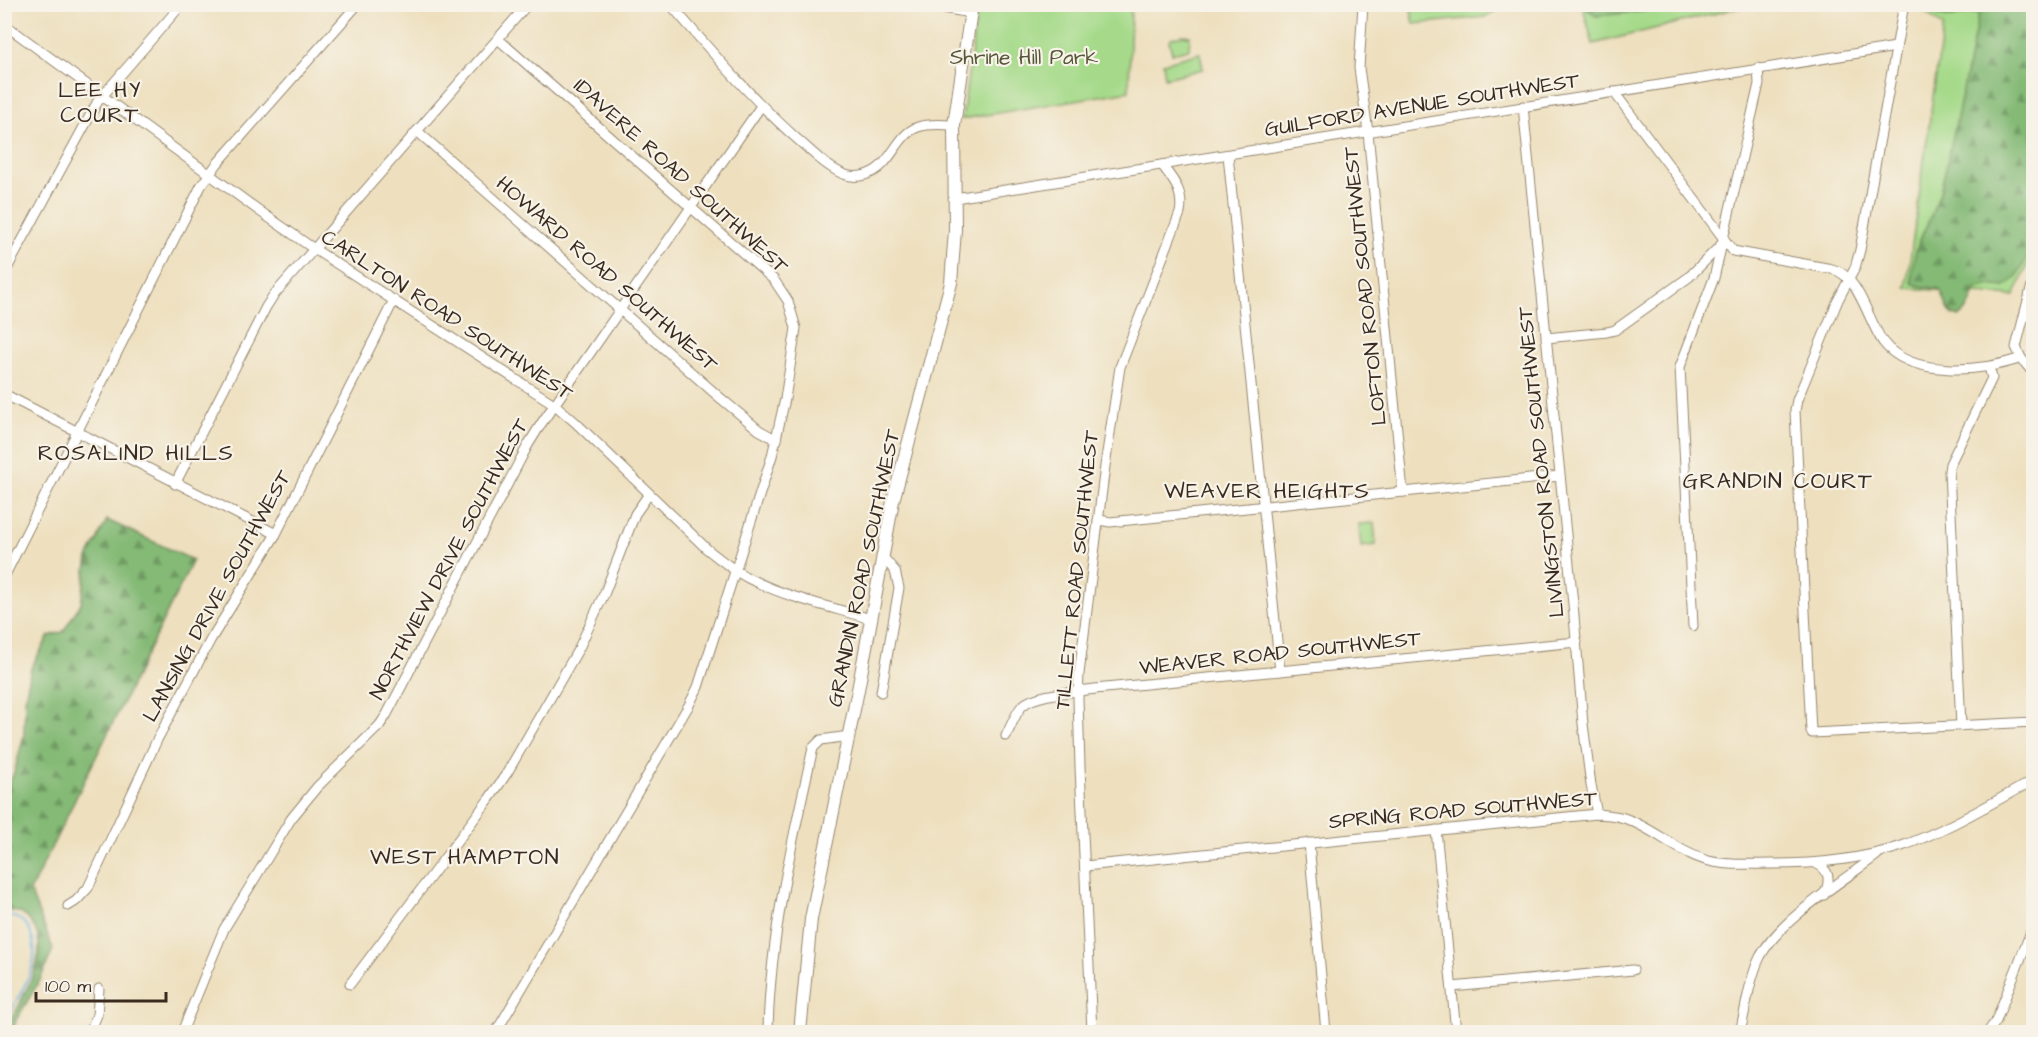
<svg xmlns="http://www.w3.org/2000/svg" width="2038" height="1037" font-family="'Architects Daughter',sans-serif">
<defs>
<pattern id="forest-firs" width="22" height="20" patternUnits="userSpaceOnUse" patternTransform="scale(1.5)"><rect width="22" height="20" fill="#84ba76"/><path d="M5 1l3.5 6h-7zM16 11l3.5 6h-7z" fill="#6d9760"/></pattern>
</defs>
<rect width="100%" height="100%" fill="#f7f3e8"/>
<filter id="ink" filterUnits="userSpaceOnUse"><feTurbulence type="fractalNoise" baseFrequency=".0167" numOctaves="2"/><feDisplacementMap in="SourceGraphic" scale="12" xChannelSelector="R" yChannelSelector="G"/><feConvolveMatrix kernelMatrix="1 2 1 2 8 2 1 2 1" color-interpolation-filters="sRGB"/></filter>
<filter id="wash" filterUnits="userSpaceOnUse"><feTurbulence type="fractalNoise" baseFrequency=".008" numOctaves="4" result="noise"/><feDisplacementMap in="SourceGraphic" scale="24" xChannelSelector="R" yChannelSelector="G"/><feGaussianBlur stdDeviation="1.35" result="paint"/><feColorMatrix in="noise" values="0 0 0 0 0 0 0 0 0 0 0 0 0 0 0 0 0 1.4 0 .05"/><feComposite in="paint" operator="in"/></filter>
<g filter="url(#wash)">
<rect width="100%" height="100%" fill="#eee0bf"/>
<g fill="#a6da8a" stroke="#708254" stroke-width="1.5">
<path d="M1582,4L1749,5L1593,44Z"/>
<path d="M978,5H1131L1129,91L962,119Z"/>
<path d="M1410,5V4L1507,5L1485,17L1414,24Z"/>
<path d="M1916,5H2033V254L2014,296L1906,288L1943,26Z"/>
<path d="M1182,35L1190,36L1189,49L1172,53L1169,41L1171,38Z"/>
<path d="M1200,53L1203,69L1165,78L1163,63Z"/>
<path d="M1374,523L1376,545L1361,547L1359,524Z"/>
</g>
<g fill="url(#forest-firs)" stroke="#60724a" stroke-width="1.5">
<path d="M1585,5H1680L1637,12L1596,16L1587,9Z"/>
<path d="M1925,5H2033V246L2017,277L2005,287L1987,285L1976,289C1972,300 1970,310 1959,317C1943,312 1948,299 1939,289L1919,286L1912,283C1910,246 1931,224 1940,192C1955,133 1966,72 1979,13C1956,14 1943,25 1925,5Z"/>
<path d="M107,520L193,560L30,891L53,949L40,980L16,1020L13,1032H5V1026C14,1017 19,1007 24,995C37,970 51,935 22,914C18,911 10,911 5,910V791L14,773L24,735L25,699L31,668L49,636L63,632L81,603L88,558Z"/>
</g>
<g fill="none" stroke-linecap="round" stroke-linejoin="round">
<path stroke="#66b1de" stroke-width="2" d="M4,916C16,916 25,920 30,931C43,963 24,986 9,1014L4,1017"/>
</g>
</g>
<g filter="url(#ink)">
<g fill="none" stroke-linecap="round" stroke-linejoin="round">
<g stroke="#94856e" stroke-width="11">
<g id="street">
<path d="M670,4C711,51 750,97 796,138C810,150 825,166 843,174C850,177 858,177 865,175C892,168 895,135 918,127C930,123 942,125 954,125"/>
<path d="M920,4L971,13"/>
<path d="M1363,4L1359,68L1368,132L1403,492"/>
<path d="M1904,4L1860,250L1855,268L1838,300L1797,400L1795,411L1811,731L1812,733L2034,722"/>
<path d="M4,24L261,212L314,249L554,404L575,422L707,549C721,560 734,571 750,579C788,598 831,607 871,619"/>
<path d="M1614,92L1733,251L1832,269C1859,275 1868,321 1883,342C1910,378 1983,372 2021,358"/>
<path d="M1523,106L1573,604L1583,724L1591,785L1597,814"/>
<path d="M417,131L718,396L759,430L777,440"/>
<path d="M1228,155L1280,671"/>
<path d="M955,198L1896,47"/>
<path d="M4,274L98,101L182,4"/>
<path d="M2034,277L2016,347L2021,358L2034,374"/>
<path d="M1546,338L1607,332L1615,330L1689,277L1723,243"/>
<path d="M4,394L276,534"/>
<path d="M175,484L266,307L273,296L528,4"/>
<path d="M1099,520L1110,522L1560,476"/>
<path d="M4,577L201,186L217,164L358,4"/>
<path d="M1693,626L1680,367L1714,278L1759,84L1758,68"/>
<path d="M881,692L899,588L895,571L882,556"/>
<path d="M1961,726L1949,471L1950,464L1992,378L1989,367"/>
<path d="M1006,736C1011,726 1015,714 1022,706C1036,693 1076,692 1095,689L1577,642"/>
<path d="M1436,830L1456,1032"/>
<path d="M1309,843L1326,1032"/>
<path d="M1815,863C1830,869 1831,881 1824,895"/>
<path d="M1085,866L1597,814C1606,815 1615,815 1624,818C1654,828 1678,853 1709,861C1729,866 1752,864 1773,864C1815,864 1858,860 1899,847C1946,831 1990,804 2034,780"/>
<path d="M68,906L76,901L88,888L157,740L211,639L276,534L394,300"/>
<path d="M350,984L489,799L507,773L579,648L605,592L635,514L649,494"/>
<path d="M1452,987L1633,970"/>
<path d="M90,1032L97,1015L99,989"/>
<path d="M182,1032L224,929L291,819L317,787L379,726L386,716L528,445L541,424L761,106"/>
<path d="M496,1032L689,705L698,687L772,456L785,399L796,328L788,301L774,280L498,39"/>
<path d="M768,1032C770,935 792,842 813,748L821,740L849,736"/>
<path d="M1092,1032L1080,767L1078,698L1079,674L1105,466L1120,367L1180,213C1184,192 1174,181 1162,165"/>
<path d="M1740,1032C1746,1008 1749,980 1760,957C1779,920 1843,881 1877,855"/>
<path d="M1988,1032L1996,1021L2034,924"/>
</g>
</g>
<g stroke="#94856e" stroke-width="14">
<path id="secondary" d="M800,1032L811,919L858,690L893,501L951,283L955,230L954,125L972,4"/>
</g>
<use href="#street" stroke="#fff" stroke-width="9"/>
<use href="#secondary" stroke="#fff" stroke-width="12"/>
</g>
</g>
<g text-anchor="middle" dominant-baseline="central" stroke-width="4.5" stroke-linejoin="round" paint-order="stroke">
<g font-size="21" fill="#565639" stroke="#f7f3e8">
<text x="1024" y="57">Shrine Hill Park</text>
</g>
<g font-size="21" fill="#3b2a1e" stroke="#f7f3e8">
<text transform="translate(1422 105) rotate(-9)">GUILFORD AVENUE SOUTHWEST</text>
<text transform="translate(681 176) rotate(42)">IDAVERE ROAD SOUTHWEST</text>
<text transform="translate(607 274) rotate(41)">HOWARD ROAD SOUTHWEST</text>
<text transform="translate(1365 286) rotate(-96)">LOFTON ROAD SOUTHWEST</text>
<text transform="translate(447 315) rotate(33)">CARLTON ROAD SOUTHWEST</text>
<text transform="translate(1541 462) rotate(-96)">LIVINGSTON ROAD SOUTHWEST</text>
<text transform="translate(449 559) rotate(-62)">NORTHVIEW DRIVE SOUTHWEST</text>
<text transform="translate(864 568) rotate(-78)">GRANDIN ROAD SOUTHWEST</text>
<text transform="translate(1077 570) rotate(-84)">TILLETT ROAD SOUTHWEST</text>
<text transform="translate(217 596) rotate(-61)">LANSING DRIVE SOUTHWEST</text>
<text transform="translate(1280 653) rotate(-6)">WEAVER ROAD SOUTHWEST</text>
<text transform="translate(1463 810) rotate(-5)">SPRING ROAD SOUTHWEST</text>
</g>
<g font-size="22" letter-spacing="1.5" fill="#3b2a1e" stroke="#f7f3e8">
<text x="100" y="90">LEE HY<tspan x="100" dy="25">COURT</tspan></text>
<text x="136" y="453">ROSALIND HILLS</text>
<text x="1778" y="481">GRANDIN COURT</text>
<text x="1267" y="491">WEAVER HEIGHTS</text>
<text x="465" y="857">WEST HAMPTON</text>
</g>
</g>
<rect width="2038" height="1037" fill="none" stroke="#f7f3e8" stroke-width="24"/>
<path d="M36 992v9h130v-9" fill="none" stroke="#3b2a1e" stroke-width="3"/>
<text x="45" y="992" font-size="18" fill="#3b2a1e" stroke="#f7f3e8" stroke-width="4.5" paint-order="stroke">100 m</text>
</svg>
